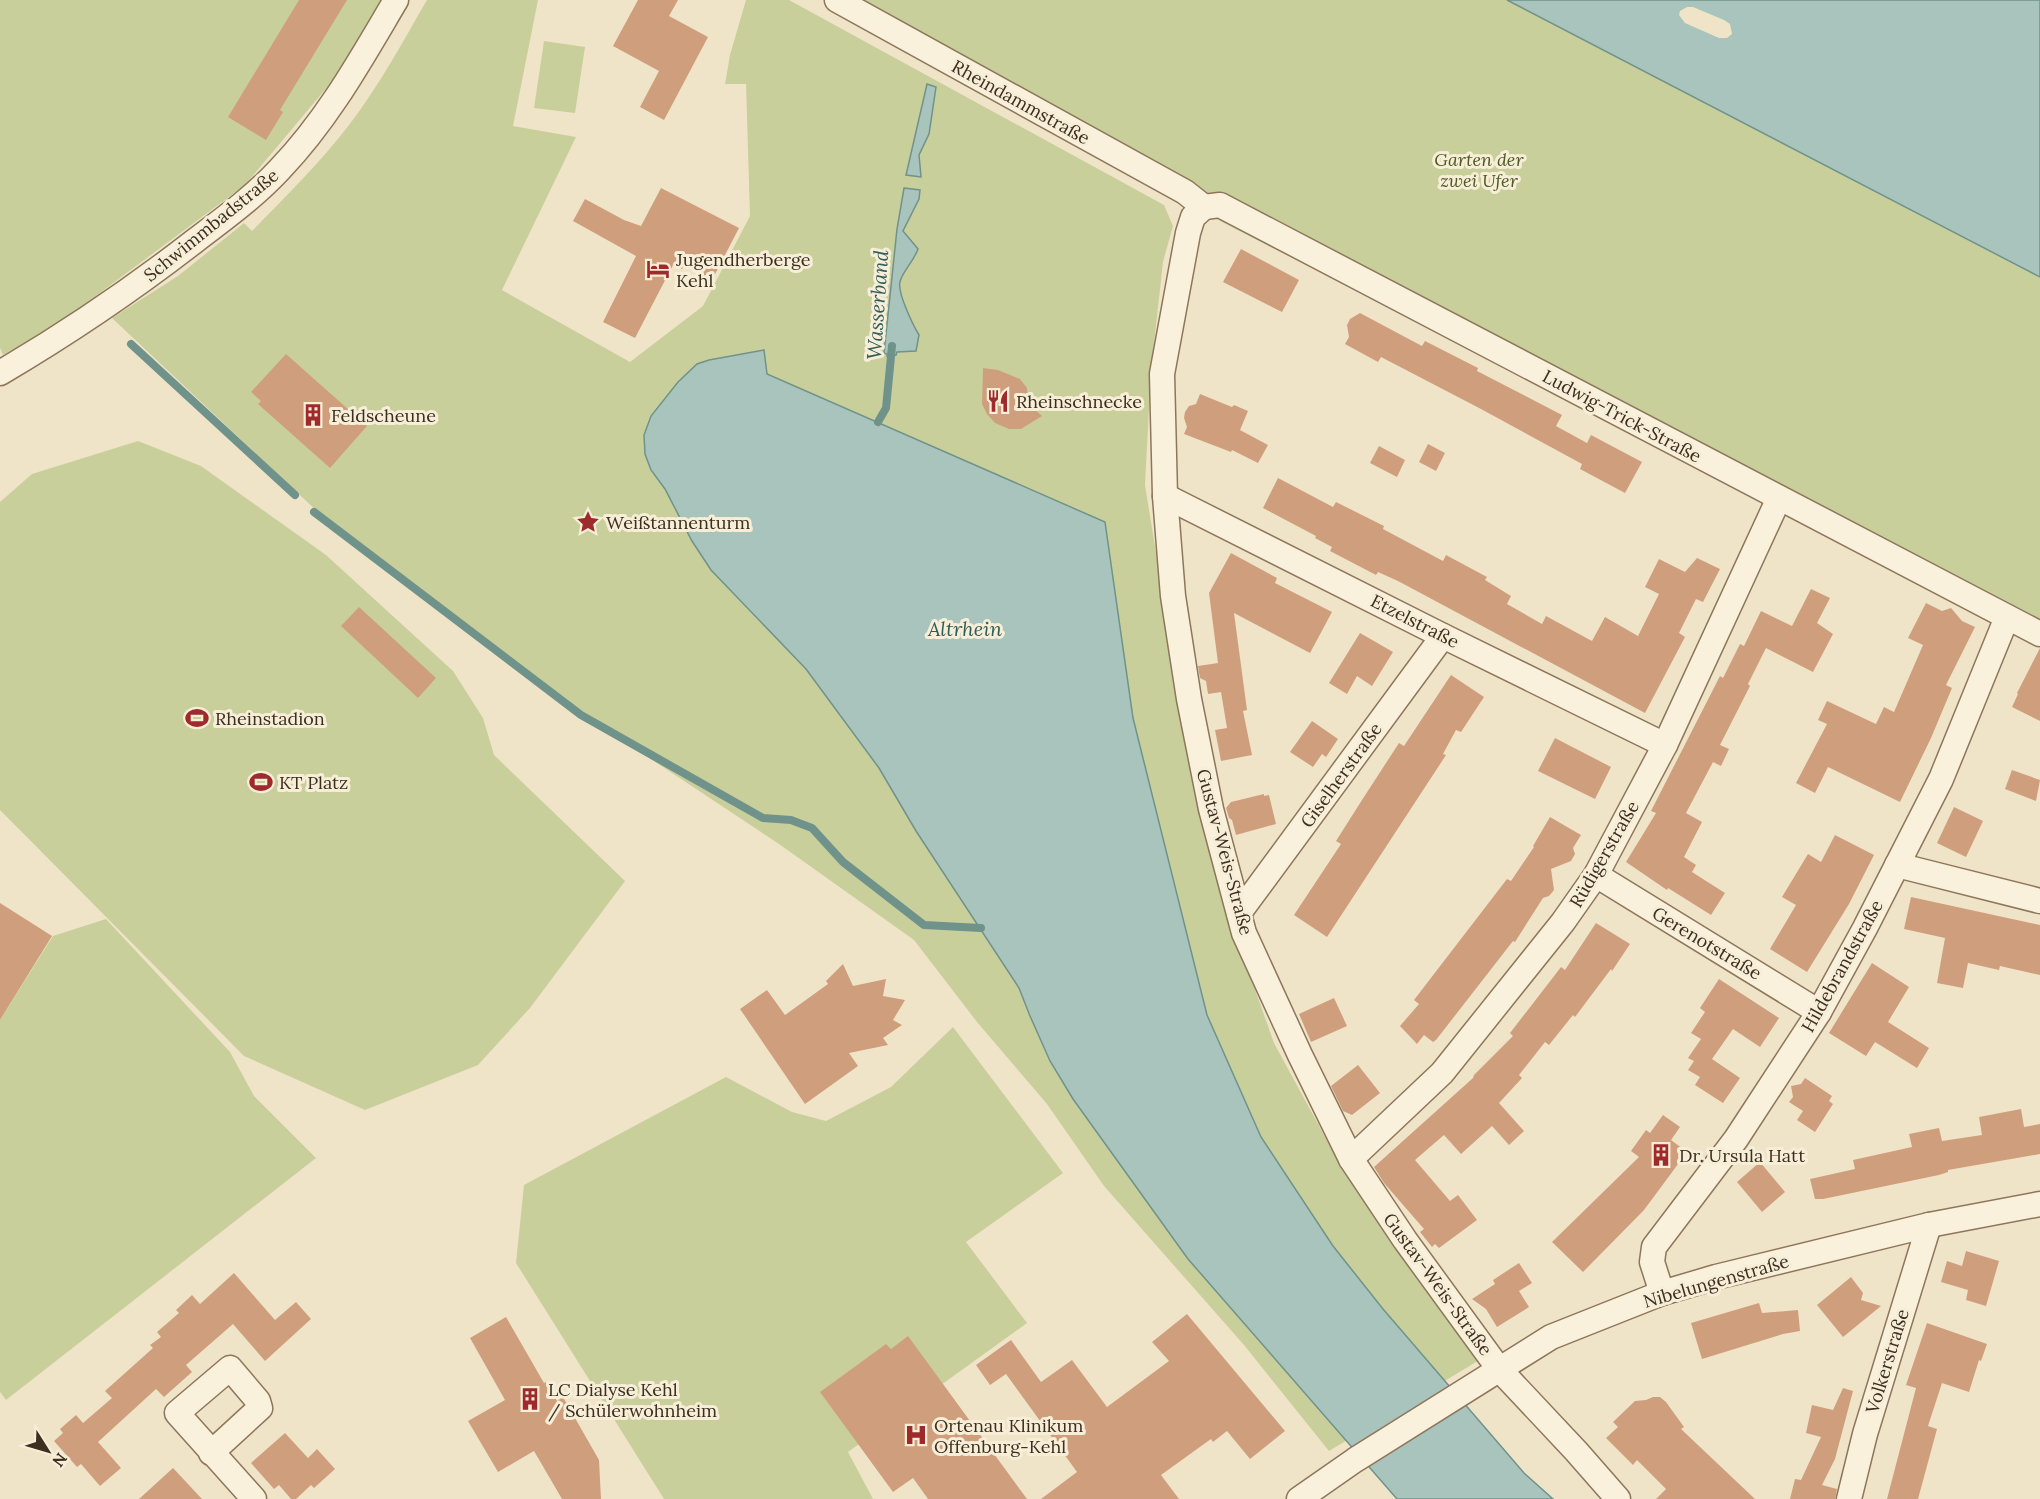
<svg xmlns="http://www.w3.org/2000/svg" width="2040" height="1499" font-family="Lora,serif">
<rect width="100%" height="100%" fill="#f0e4c8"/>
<g fill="#c9cf9b">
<path d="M0,0H382L334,79L245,185L58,324L3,355L0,348Z"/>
<path d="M427,0H538L513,126L576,137L502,290L630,362L703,306L750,216L746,84H725L730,55L746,0H789L1164,205L1173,226L1163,262L1151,371L1145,485L1179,694L1228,913L1274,1043L1330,1146L1397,1245L1491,1353L1329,1451L1244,1345L1104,1186L1047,1104L977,1022L914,940L779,844L586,716L320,514L112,318L178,276L244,223L252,231C285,197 320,163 349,125C379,86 402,43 427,0Z"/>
<path d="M861,0H1507L2040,277V637L1220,221L1185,177Z"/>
<path d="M544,41L585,47L575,113L534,108Z"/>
<path d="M138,441L201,466L326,555L453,671L483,718L494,755L625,881L530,1008L478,1065L365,1110L244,1056L0,810V502L32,474Z"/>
<path d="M106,919L230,1052L254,1096L316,1158L6,1400L0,1392V1020L53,936Z"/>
<path d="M953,1027L1063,1173L966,1242L1027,1323L848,1452L873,1499H664L516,1263L524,1185L726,1077L792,1112L826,1121L891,1087Z"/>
</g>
<g fill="#a9c4bc" stroke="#6f938a" stroke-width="1.5">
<path d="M1507,0H2040V277Z"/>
<path d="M927,84L936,87L929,134L919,155L921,177L906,175Z"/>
<path d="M904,188L920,190L919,199L903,231L918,249C914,261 902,272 900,282C897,292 913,325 919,335L916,351L897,352L896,355L887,356V354L884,353L897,229Z"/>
<path d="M764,350L767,374L1105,522L1133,718L1207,1015L1261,1137L1333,1246L1383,1309L1524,1473L1553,1499H1397L1188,1259L1073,1099L1050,1061L1030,1016L1019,988L916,831L879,768L806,669L711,570L692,541L665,489L651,470L645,454L644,435L651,416L678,382L697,364L709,360Z"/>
</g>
<path fill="#f0e4c8" d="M1687,7H1693L1724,20L1730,24L1732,34L1727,38H1719L1685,23L1679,15L1680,11Z"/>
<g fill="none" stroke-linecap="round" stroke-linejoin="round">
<g stroke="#6f938a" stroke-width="8">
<path d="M131,344L295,495"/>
<path d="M878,422L886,408L892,346"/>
<path d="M314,512L581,715L763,818L791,820L812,828L843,862L924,925L981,928"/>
</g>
</g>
<g fill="#cf9f7d">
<path d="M299,0H347L280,110L283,112L266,140L228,117Z"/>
<path d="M638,0H678L669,16L708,37L664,120L640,107L659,71L613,46Z"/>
<path d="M661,188L739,228L712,280L684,265L682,269L673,265L635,338L603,322L636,256L573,221L585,199L624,220L641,226Z"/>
<path d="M1241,249L1299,280L1282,312L1223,282Z"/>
<path d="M1360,313L1422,346L1425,341L1478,368L1477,371L1562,415L1556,426L1587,443L1591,435L1642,462L1625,493L1580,469L1582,464L1481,409L1381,357L1378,362L1345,344L1349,337L1347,325L1350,319Z"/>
<path d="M286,354L367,426L330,468L258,404L261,401L251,392Z"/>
<path d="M983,368L998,370L1020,379L1027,388L1028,403L1042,416L1021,429H1009L995,423L987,414L982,404Z"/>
<path d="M1200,394L1232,407L1234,405L1248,411L1240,430L1268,445L1258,463L1232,450L1231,452L1184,434L1187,427L1184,418L1185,412L1189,406L1196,404Z"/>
<path d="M1428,444L1445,453L1436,471L1419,462Z"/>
<path d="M1379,446L1405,460L1397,477L1370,463Z"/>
<path d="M1278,478L1333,507L1336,502L1384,526L1383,529L1443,561L1446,555L1487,577L1485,580L1511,596L1507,604L1542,624L1546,616L1592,641L1605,617L1638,636L1659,594L1645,587L1659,559L1685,572L1697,558L1720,569L1703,602L1696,599L1679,633L1685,637L1645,713L1398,581L1378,572L1376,575L1330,551L1332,547L1315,538L1316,536L1263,508Z"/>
<path d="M1231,553L1277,578L1275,583L1332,612L1310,653L1234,613L1247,710L1243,711L1252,755L1221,761L1215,730L1227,728L1221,692L1208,694L1206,681L1200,678L1198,666L1218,663L1209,593Z"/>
<path d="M1811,589L1830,598L1817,623L1833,634L1813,672L1766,648L1748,684L1750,686L1720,745L1729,749L1721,766L1713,762L1686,813L1702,822L1684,857L1696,865L1692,872L1725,893L1711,915L1668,888L1667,890L1626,862L1656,813L1651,811L1720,676L1723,678L1740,644L1744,646L1761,611L1792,626Z"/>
<path d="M1926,603L1942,611L1951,608L1962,621L1975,627L1946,685L1952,688L1931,738L1900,802L1828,767L1815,793L1796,783L1827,724L1818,720L1827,701L1876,724L1884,707L1894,712L1923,645L1908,638Z"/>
<path d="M359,607L436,678L418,698L341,626Z"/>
<path d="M1360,633L1393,652L1372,686L1357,676L1347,694L1329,683Z"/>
<path d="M2040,648V721L2012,707L2018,694L2017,693Z"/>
<path d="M1451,675L1484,697L1461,732L1456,730L1443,754L1446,755L1327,937L1294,915L1341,844L1336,841L1362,800L1399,743L1404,746Z"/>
<path d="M1312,721L1338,739L1326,757L1322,754L1313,767L1290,752Z"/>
<path d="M1555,738L1611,767L1595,799L1538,771Z"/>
<path d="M2012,770L2040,780L2036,801L2005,789Z"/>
<path d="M1264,794V796L1269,795L1276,824L1236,835L1232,820L1229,818L1226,808L1231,802Z"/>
<path d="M1954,807L1983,821L1966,857L1937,843Z"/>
<path d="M1550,817L1581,835L1573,848L1575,854L1571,861L1551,869L1554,890L1549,896L1543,898L1515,942L1513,941L1436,1040L1433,1042L1424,1035L1417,1044L1400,1026L1419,1004L1414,1000L1507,879L1511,881L1534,847L1533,846Z"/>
<path d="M1835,835L1874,855L1849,904L1807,972L1770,949L1796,905L1782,897L1808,854L1821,862Z"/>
<path d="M1911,897L2040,925V975L2000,966L1999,970L1968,963L1963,988L1937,983L1945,938L1904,929Z"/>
<path d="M0,903L52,936L0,1020Z"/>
<path d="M1596,923L1630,944L1612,971L1611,969L1575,1017L1573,1015L1549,1045L1545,1042L1519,1075L1522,1078L1499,1103L1524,1131L1509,1145L1492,1126L1461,1154L1444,1135L1415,1160L1450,1201L1458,1195L1477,1220L1439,1248L1435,1244L1432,1247L1420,1232L1424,1229L1384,1183L1374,1167L1473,1078L1474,1075L1513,1036L1510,1033L1561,967L1565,970Z"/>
<path d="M1872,963L1909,987L1888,1022L1929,1048L1917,1068L1875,1042L1866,1056L1829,1033Z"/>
<path d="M843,964L853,986L886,979L883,996L905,1000L893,1020L902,1025L883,1038L888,1045L849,1053L858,1066L805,1104L740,1009L767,990L785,1015L828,984L826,981Z"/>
<path d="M1719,979L1779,1018L1760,1047L1733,1029L1712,1059L1740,1078L1723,1103L1695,1085L1700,1077L1688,1070L1694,1061L1688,1058L1701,1039L1691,1033L1705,1012L1700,1008Z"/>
<path d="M1334,998L1347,1026L1311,1042L1299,1014Z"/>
<path d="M1358,1065L1380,1093L1352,1115L1343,1111L1331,1086Z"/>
<path d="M1805,1078L1832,1096L1829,1101L1833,1104L1815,1132L1797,1120L1803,1111L1789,1102L1793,1097L1791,1086L1801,1084Z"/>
<path d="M2021,1109L2024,1127L2040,1124V1154L1948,1170V1172L1939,1175L1823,1199H1815L1810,1179L1855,1169L1853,1160L1912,1147L1909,1134L1939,1128L1942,1141L1982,1135L1979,1117Z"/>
<path d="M1663,1115L1680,1127L1671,1140L1687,1152L1644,1210L1583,1272L1552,1242L1639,1157L1631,1151L1646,1130L1650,1133Z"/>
<path d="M1760,1162L1785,1192L1762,1212L1737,1182Z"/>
<path d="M1966,1251L1999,1261L1986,1306L1966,1300L1968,1290L1941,1282L1947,1261L1962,1266Z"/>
<path d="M1519,1263L1532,1283L1519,1291L1529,1307L1497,1327L1486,1309L1472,1299L1495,1284L1493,1280Z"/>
<path d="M234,1273L275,1320L296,1302L311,1319L265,1361L233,1324L186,1365L192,1372L164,1397L156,1389L98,1442L121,1468L100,1486L81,1464L77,1467L54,1441L63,1433L60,1429L76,1415L83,1423L112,1398L105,1391L153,1348L150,1345L161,1337L157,1332L179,1313L176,1310L192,1295L200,1304Z"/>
<path d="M1851,1277L1863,1293L1861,1300L1881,1306L1843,1337L1817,1305Z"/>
<path d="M1759,1303L1762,1313L1798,1310L1800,1331L1783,1334L1702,1359L1691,1323Z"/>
<path d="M1187,1314L1285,1431L1250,1459L1227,1431L1213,1442L1211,1439L1161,1475L1179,1499H1041L1077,1472L1006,1374L990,1385L976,1365L1011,1340L1041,1382L1072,1360L1107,1407L1169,1361L1152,1342Z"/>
<path d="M506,1317L544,1383L546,1382L557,1401L563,1397L599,1460L601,1499H562L534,1451L498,1472L468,1421L505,1400L470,1338Z"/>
<path d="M1927,1323L1987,1344L1981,1361L1979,1360L1969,1392L1942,1383L1928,1426L1937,1429L1918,1499H1887L1916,1388L1906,1385Z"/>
<path d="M908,1336L1027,1499H928L913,1478L893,1492L820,1392L886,1344L891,1349Z"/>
<path d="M1843,1388L1853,1391L1835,1459L1822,1485L1837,1489L1835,1499H1790L1795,1479L1801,1480L1821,1437L1806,1433L1812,1405L1833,1410Z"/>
<path d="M1653,1397H1660L1666,1402L1684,1427L1681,1429L1755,1499H1656L1666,1489L1637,1460L1633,1465L1606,1438L1618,1427L1613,1422L1635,1401L1646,1400Z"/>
<path d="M285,1433L308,1458L317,1449L335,1469L314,1488L311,1485L296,1499H291L279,1485L274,1489L251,1463Z"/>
<path d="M173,1468L202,1499H139Z"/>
</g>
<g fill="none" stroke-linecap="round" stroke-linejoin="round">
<g stroke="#8d765c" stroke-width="27">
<g id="street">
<path d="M837,0L1185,192L1204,207"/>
<path d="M1204,207L1193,217L1188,233L1162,374L1165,496L1173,596L1189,699L1211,809L1244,933L1300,1055L1351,1159L1405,1240L1499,1369L1576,1451L1618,1499"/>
<path d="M1204,207L1220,205L2040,634"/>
<path d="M0,373C68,333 133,289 196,240C225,218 255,196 280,169C328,119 361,59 396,0"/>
<path d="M1165,496L1443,636L1665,745"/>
<path d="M1897,865L2040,901"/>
<path d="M1596,875L1819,1012"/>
<path d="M1239,913L1443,636"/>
<path d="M1351,1159L1442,1073L1563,922L1596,875L1665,745L1779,498"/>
<path d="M1662,1293L1652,1262L1654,1247L1736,1139L1819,1012L1865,928L1941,779L2007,617"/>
<path d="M211,1453L260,1408L258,1401L230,1368L177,1413L254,1499"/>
<path d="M1299,1499L1355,1460L1551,1337L1662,1293L1716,1277L1929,1225L2040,1204"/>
<path d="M1849,1499L1865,1434L1929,1225"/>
</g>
</g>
<use href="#street" stroke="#faf1dc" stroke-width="24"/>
</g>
<defs>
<g id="hotel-bare" transform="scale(1.8)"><path d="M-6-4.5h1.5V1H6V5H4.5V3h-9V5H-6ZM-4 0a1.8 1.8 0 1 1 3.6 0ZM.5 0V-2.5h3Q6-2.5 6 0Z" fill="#9e2a2b" stroke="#f7eed8" stroke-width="2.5" paint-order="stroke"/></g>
<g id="restaurant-bare" transform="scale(1.8)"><path d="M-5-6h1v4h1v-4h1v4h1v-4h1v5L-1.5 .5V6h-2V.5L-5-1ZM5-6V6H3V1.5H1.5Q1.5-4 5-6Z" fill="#9e2a2b" stroke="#f7eed8" stroke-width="2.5" paint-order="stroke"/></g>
<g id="building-bare" transform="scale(1.8)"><path d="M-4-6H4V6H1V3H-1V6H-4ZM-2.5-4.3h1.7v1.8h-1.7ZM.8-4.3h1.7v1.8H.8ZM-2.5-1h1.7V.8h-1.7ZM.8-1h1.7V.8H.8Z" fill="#9e2a2b" stroke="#f7eed8" stroke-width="2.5" paint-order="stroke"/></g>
<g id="sight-bare" transform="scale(1.8)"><path d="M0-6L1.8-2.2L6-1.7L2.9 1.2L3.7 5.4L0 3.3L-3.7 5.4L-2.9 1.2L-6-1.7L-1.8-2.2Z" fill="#9e2a2b" stroke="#f7eed8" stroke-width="2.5" paint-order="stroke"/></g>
<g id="stadium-bare" transform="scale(1.8)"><path d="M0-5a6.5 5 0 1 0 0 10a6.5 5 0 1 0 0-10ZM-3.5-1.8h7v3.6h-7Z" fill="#9e2a2b" stroke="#f7eed8" stroke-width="2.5" paint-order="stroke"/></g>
<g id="hospital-bare" transform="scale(1.8)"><path d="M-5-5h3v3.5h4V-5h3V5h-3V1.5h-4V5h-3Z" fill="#9e2a2b" stroke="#f7eed8" stroke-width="2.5" paint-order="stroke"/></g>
</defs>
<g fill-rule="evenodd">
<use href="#hotel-bare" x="658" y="269"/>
<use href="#restaurant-bare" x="998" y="401"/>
<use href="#building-bare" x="313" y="415"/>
<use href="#sight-bare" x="588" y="522"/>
<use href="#stadium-bare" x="197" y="718"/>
<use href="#stadium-bare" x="261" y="782"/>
<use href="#building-bare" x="1661" y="1155"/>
<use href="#building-bare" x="530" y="1399"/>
<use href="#hospital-bare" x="916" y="1435"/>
</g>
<g text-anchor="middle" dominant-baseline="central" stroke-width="6" stroke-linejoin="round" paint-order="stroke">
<g font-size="18" fill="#3d2e20" stroke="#f7eed8">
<text transform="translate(1021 102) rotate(29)">Rheindammstraße</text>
<text transform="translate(211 225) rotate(-39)">Schwimmbadstraße</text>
<text transform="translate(1622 416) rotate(28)">Ludwig-Trick-Straße</text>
<text transform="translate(1415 621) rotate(27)">Etzelstraße</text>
<text transform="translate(1341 775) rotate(-54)">Giselherstraße</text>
<text transform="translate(1225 852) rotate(75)">Gustav-Weis-Straße</text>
<text transform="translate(1604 854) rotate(-60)">Rüdigerstraße</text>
<text transform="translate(1707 943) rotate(31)">Gerenotstraße</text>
<text transform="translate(1842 966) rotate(-61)">Hildebrandstraße</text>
<text transform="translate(1716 1281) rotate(-16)">Nibelungenstraße</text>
<text transform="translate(1438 1284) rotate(54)">Gustav-Weis-Straße</text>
<text transform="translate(1887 1361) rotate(-73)">Volkerstraße</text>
</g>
<g font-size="18" font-style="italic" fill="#4d5a26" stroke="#f7eed8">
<text x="1479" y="159">Garten der<tspan x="1479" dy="21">zwei Ufer</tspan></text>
</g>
<g font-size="18" fill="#3d2e20" stroke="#f7eed8" text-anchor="start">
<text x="676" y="259">Jugendherberge<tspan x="676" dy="21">Kehl</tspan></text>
<text x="1016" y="401">Rheinschnecke</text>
<text x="331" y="415">Feldscheune</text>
<text x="606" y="522">Weißtannenturm</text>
<text x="215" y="718">Rheinstadion</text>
<text x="279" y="782">KT Platz</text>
<text x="1679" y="1155">Dr. Ursula Hatt</text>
<text x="548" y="1389">LC Dialyse Kehl<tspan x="548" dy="21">/ Schülerwohnheim</tspan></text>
<text x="934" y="1425">Ortenau Klinikum<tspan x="934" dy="21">Offenburg-Kehl</tspan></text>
</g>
<g font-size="20" font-style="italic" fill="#2f5d5a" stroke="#f7eed8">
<text transform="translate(877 305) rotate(-86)">Wasserband</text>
<text x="965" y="628">Altrhein</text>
</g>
</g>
<g transform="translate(48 1451) rotate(127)" stroke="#f7eed8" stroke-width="4.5" paint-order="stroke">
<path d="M0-4.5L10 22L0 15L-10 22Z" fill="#3d2e20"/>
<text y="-9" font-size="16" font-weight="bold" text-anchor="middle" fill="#3d2e20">N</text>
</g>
</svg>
